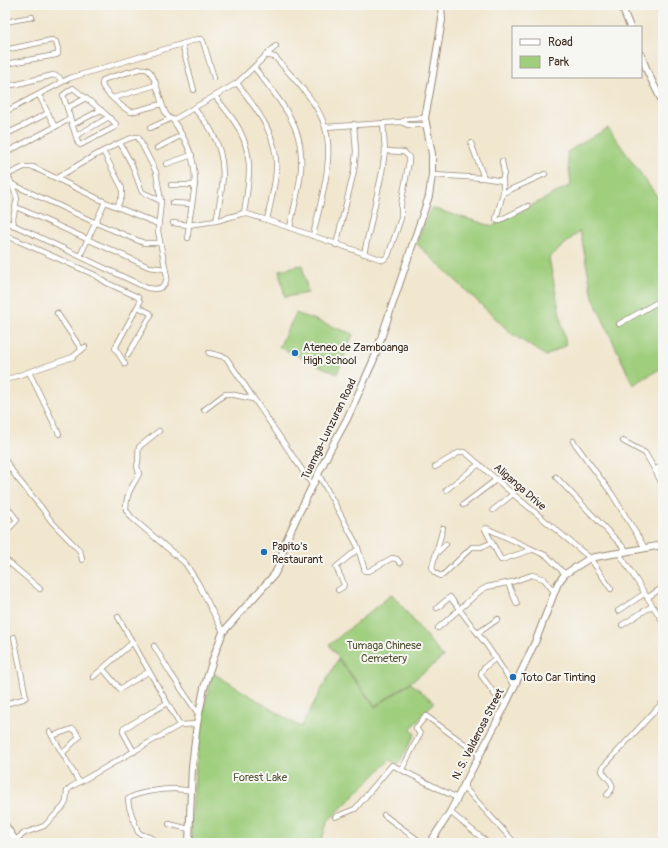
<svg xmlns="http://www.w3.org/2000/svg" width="668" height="848" font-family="Pangolin,sans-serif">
<rect width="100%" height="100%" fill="#f6f6f2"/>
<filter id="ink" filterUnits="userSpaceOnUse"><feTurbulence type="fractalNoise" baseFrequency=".025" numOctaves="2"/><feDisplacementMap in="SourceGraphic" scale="8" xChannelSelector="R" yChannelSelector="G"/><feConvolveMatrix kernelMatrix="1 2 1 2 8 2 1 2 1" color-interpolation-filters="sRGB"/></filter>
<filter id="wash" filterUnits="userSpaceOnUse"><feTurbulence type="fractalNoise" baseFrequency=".012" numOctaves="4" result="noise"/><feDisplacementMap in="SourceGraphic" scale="16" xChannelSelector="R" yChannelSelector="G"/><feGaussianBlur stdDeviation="0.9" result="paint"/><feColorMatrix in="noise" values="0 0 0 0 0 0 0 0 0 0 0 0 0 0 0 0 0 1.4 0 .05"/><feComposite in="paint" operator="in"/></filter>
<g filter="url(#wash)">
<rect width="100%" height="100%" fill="#f1e6ce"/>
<g fill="#9fce7d" stroke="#6d7c4e">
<path d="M608,128L656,195L663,202V367L633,385L593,298L580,231L549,258L566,345L546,356L512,334L416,243L431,208L492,226L571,185L567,152Z"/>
<path d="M302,265L308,293L285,297L279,270Z"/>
<path d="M296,313L353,334L337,374L279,347Z"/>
<path d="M392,594L443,657L415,679L375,706L329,645Z"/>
<path d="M338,659L375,707L411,683L434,702L411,729L415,734L398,765L390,760L327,822L321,843H191V824L199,728L213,673L301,727Z"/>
</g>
</g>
<g filter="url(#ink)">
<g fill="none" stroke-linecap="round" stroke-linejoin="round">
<g stroke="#968876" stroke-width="6">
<g id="street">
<path d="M5,22L32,17"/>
<path d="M182,44L194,90"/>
<path d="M5,50L52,40L56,42L58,49V54L56,55L5,64"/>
<path d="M265,55L275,57C293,78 317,100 325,127C335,158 320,203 313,236"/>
<path d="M254,67C274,94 300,120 301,155C303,178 294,205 290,228"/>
<path d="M139,69C142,69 145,68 148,70C155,75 159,95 162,104L131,112C123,108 105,93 102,85L103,80L108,78Z"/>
<path d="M237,83C257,110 279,136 276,171C275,187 270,204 267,220"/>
<path d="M5,86L18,84L53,75L59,77L62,82"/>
<path d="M73,88L101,110L116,124L115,127L80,145L78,143L63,95Z"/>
<path d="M39,95L55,127"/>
<path d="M215,96C221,104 227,111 232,118C255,149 250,178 244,213"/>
<path d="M113,98L156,85"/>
<path d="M162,104C164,110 166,117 173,120C190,146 199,166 193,198C191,212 188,224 188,238"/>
<path d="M67,108L86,98"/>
<path d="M194,108C199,115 206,122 211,130C229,162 223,187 216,221"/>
<path d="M5,112L70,78L198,39H201L203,41L214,78"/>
<path d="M425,118L408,119L401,122L408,125H425"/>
<path d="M173,120L237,83L276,46"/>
<path d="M72,125L101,110"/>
<path d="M325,127L401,122"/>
<path d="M150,128L170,119"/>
<path d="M5,135L48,113"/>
<path d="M76,136L109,117"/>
<path d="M120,143L132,165L142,192L161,201"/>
<path d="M471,143L484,178"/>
<path d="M157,148L182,135"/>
<path d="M103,151L122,188V196L117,207"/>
<path d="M5,153L70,119"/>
<path d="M166,164L192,155"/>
<path d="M8,175L17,198L13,219L14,226"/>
<path d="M432,175L484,178L503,181V193L496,219L498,221L528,206"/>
<path d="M5,176L24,167H33L105,202L158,224"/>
<path d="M502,181L504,173L502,161"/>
<path d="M12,184L96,223L144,243H160"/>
<path d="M171,185H195"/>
<path d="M503,193L545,174"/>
<path d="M172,203L192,204"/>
<path d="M16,207L149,267L165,269"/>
<path d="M5,221L147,288C158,290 165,289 167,277L158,231L161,201L156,172L138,137C129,134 68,171 57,178"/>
<path d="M173,223L188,225L216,221L244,213L267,220L383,260L388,256L401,218V205L409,161V157L404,152L385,151"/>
<path d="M5,235L95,275L107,283L138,297L140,302L115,348L125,364"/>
<path d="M336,245L354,171L356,152L354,124"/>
<path d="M364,254L382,172L385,151L383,123"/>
<path d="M80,256L105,202"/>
<path d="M57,313L82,350"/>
<path d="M619,324L663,299"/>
<path d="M209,353L225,357L227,359L313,486"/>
<path d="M128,355L151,315L150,313L138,307"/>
<path d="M29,372L59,434"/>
<path d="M5,380L73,357L85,347"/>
<path d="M204,410L225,394H230L253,399"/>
<path d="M159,431L139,447C137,456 140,457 137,466L139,474C132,488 126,492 126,510L132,518L185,563L198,583L223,632"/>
<path d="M573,441L612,494L645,548"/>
<path d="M623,441L645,453L655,470L663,486"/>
<path d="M5,460L17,478L41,507L52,522L79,550L81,554L82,560"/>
<path d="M435,467L460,452H465L513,494L590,558L611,589"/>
<path d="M655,470L663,465"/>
<path d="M319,475L357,545L365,571H369L392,558L397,559L400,563"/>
<path d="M556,477L627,551"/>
<path d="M446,490L479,464"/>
<path d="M5,504L17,520L5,533"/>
<path d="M463,505L497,479"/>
<path d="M493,510L513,494"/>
<path d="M443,528L432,567L434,572L440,576L443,575L472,547H481L491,543"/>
<path d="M531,550L501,560L485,529L486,528L547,556L565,574"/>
<path d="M437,553L446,544"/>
<path d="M619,553L663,622"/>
<path d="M5,559L40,589"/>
<path d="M508,583L517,604"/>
<path d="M338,590L343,587L344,584L336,567L358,549"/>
<path d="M647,598L663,587"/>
<path d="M437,608L450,597L488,647L514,686"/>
<path d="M618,611L644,594"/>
<path d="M118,617L180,725"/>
<path d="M622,625L652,606"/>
<path d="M438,628L480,591L487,587L512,582L532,575L544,579L554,592"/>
<path d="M478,633L498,619"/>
<path d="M154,646L171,674L199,715"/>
<path d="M496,658C490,663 481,668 481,675L496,696L506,704"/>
<path d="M103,669L120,689L148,672"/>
<path d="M93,677L133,642"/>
<path d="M5,704L23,699L26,697L14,637"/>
<path d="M50,732L79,782"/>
<path d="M52,736L72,729L75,730L79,737L63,753"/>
<path d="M134,752L123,732V729L167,703"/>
<path d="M402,769L420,734L416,728L426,716L480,755"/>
<path d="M463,786L515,843"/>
<path d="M607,795C619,784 608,781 602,771L603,767L663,702"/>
<path d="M450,812L488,843"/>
<path d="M384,815L422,843"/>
<path d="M335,817L355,809L392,765L457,798"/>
<path d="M169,824L189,829"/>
<path d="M154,839L141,834L138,832L129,807L128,799C137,792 163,789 175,789C180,789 185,790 191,791"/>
<path d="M15,840L25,833L44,826L63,807L66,802L67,791L71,787L180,725L197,724"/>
</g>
</g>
<g stroke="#968876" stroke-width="8">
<g id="secondary">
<path d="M619,5L624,12L630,27"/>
<path d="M641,55L648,73L663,103"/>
<path d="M5,825L17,843"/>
<path d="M189,843L192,766L197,724L204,688L215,653L223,632L274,575L279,566L285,543L296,519L330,450L347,419L374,359L429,196L432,175V154L425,118L431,86L442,20L441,5"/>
<path d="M430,843L450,812L506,704L536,640L558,583L565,574L590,558L657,546L663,543"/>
</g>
</g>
<use href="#street" stroke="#fff" stroke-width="4.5"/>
<use href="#secondary" stroke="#fff" stroke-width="6"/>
</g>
</g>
<g fill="#1f6fb2" stroke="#f6f6f2" stroke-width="1.5">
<circle cx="295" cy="353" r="4"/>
<circle cx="264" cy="552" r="4"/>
<circle cx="513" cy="677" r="4"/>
</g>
<g text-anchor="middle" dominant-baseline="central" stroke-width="4" stroke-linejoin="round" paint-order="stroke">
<g font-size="11" fill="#3b2a1e" stroke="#f6f6f2" text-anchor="start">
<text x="303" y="347">Ateneo de Zamboanga<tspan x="303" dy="13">High School</tspan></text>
<text x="272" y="546">Papito's<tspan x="272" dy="13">Restaurant</tspan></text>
<text x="521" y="677">Toto Car Tinting</text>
</g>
<g font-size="11" fill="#3b2a1e" stroke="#f6f6f2">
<text transform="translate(329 429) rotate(-64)">Tuamga-Lunzuran Road</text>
<text transform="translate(520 487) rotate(41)">Aliganga Drive</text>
<text transform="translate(478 734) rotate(-63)">N. S. Valderosa Street</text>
</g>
<g font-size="11" fill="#545336" stroke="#f6f6f2">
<text x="384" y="645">Tumaga Chinese<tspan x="384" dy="13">Cemetery</tspan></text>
<text x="260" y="777">Forest Lake</text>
</g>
</g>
<rect width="668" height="848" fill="none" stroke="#f6f6f2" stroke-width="20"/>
<rect x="512" y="26" width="130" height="52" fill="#f6f6f2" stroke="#aba49d"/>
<rect x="520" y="39" width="20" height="6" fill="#ffffff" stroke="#aba49d"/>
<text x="548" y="46" font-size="12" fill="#3b2a1e">Road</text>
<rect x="520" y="56" width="20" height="12" fill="#9fce7d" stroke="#aba49d"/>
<text x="548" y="66" font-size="12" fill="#3b2a1e">Park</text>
</svg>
